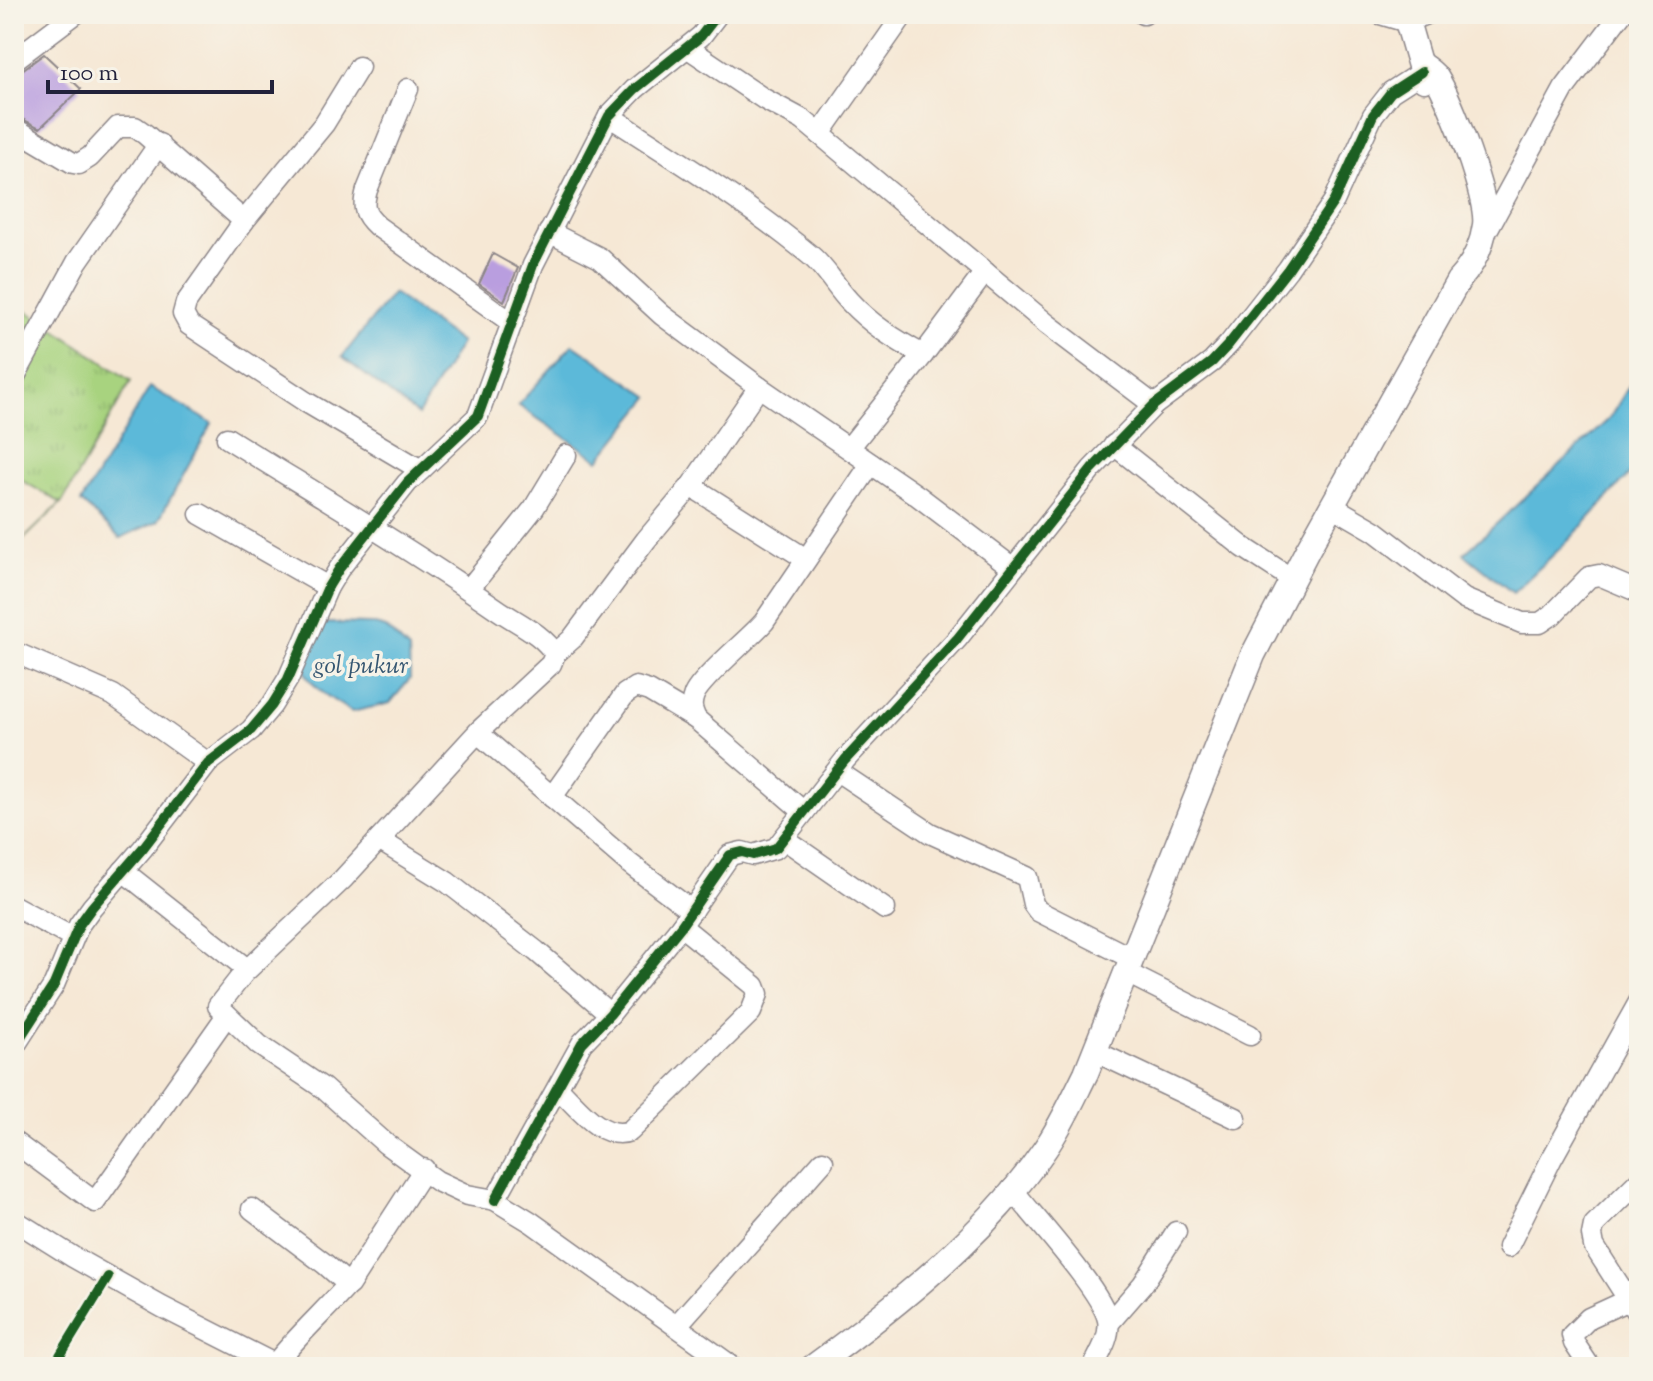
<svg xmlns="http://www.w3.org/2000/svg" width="1653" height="1381" font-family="'Sorts Mill Goudy',serif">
<defs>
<pattern id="grass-tufts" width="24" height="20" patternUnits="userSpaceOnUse" patternTransform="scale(2)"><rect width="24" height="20" fill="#a8d37f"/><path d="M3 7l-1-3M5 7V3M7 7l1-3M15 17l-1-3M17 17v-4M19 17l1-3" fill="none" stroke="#90b56f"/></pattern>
</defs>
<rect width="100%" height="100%" fill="#f7f3e8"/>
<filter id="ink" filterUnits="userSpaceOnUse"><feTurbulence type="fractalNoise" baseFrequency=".0125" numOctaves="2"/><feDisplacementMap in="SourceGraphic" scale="16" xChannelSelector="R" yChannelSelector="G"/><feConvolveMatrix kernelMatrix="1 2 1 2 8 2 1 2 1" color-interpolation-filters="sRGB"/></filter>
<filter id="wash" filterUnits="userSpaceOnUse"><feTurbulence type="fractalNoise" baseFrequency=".006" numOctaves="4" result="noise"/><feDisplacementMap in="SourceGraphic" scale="32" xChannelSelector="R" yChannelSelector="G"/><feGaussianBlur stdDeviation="1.8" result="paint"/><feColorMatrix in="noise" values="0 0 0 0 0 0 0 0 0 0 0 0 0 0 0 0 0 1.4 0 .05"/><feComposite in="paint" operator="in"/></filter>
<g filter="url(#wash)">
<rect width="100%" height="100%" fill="#f6e8d5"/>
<path fill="url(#grass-tufts)" stroke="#657a5d" stroke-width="2" d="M14,302L131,381L63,501L24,539L61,503L14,476Z"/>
<g fill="#5bb9d9" stroke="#3e6e8a" stroke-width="2">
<path d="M393,293L461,343L418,415L342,357Z"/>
<path d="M573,344L650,397L599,460L518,405Z"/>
<path d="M1639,370V464L1570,539L1513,593L1464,554L1609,419Z"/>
<path d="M150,387L212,423L158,521L120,538L81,502Z"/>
<path d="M326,623L371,624L386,628L409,650L410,679L390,703L352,712C333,700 300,683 302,655C303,646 312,633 315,624Z"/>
</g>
<g id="blocks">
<g fill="#b99edf">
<path d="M44,54L81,89L40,128L14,115V73L22,70Z"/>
<path d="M493,254L518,268L504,301L479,284Z"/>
</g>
</g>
</g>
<g filter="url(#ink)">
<use href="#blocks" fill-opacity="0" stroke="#8c8588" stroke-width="2"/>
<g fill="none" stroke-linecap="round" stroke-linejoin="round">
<g stroke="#8c8588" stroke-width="23">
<g id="minor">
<path d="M1143,14H1144"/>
<path d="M1380,14L1407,22L1426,14"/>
<path d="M688,48L764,99L803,120L1047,324L1154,405"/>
<path d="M14,60L75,14"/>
<path d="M408,89L367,190C362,207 364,214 377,226L512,323"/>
<path d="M609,116C677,160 747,203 810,255C826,268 835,286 849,301C871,325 896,340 923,355"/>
<path d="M14,128L73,163L79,164L90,157L118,127H135L145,134L244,221L186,303L183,314L189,325L306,402L421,470"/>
<path d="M820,134L904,14"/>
<path d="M244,221L324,124L359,67"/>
<path d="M549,232L600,258L662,315L759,387L918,496L1013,568"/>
<path d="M1485,234L1564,89L1621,14"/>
<path d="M14,378L77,262L159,144"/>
<path d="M227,438C317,494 410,549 497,609C517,623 542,633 555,654L551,664L479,731L343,879L247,970"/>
<path d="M1114,445L1243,547L1292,579"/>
<path d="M849,448L923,355L985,272"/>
<path d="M691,486L759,387"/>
<path d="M1332,506L1375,531L1464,599L1522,623H1540L1552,615L1589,577L1599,575L1639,592"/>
<path d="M200,514L328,587"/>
<path d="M469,589L534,508L566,455"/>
<path d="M14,652L113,695L208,763"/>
<path d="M555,654L572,639L646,540L691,486L806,559"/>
<path d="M478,733L630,864L692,911"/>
<path d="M837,771L930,833L1027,877L1033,904L1038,911L1131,958"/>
<path d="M552,797L625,694L636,687L649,691L696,719"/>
<path d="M804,812L696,719C692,710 690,705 694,695C700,679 749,639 764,622L871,464"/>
<path d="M784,839L885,909"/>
<path d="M379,840L447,882L536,951L610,1014"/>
<path d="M123,871L247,969L218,1006L259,1045L323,1088L386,1144L437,1181L467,1195L495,1200L531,1222L733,1367"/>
<path d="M14,906L73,938"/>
<path d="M1125,972L1250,1035"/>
<path d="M14,1047L54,985L79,925L92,907L143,848L208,763L251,730L272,705L288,679L328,587L339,569L407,483L478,416L533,265L609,116L635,89L701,36L718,14"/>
<path d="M1094,1051L1236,1118"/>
<path d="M558,1088C576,1105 602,1142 630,1131L751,1012L758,994L755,986L681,926"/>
<path d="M14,1142L95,1202L227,1015"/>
<path d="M1639,1181L1594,1225L1592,1235L1594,1246L1639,1316"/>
<path d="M1012,1189C1033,1216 1102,1291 1108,1320C1111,1336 1100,1353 1093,1367"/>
<path d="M495,1200L582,1043L610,1014L681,926L730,855L742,852L753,855L776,848L845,760L957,639L1092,469L1154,405L1212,362L1229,344L1288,269L1334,201L1373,115L1391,92L1422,72"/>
<path d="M252,1209L325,1264L349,1285L424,1169"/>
<path d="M14,1220L73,1257L162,1307L280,1367"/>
<path d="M1508,1247L1551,1160L1639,1002"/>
<path d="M1109,1323L1143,1284L1176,1232"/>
<path d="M677,1325L823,1161"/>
<path d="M275,1364C298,1335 324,1312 348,1285"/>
<path d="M1590,1367L1574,1343L1572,1335L1589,1318L1639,1295"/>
</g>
</g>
<g stroke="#8c8588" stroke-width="27">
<g id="major">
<path d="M1405,14L1424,80"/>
<path d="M813,1367C895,1307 987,1234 1045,1149C1061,1126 1073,1099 1086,1073L1253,655L1308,549L1458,281C1473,265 1482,247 1485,225C1489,199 1451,101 1436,77C1432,72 1427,69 1422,65"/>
</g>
</g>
<use href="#minor" stroke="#fff" stroke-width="20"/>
<use href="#major" stroke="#fff" stroke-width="24"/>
<g stroke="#f7f3e8" stroke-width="15">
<g id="cycleway">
<path d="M14,1047L54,985L79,925L92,907L143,848L208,763L251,730L272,705L288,679L328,587L339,569L407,483L478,416L533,265L609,116L635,89L701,36L718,14"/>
<path d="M495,1200L582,1043L610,1014L681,926L730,855L742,852L753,855L776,848L845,760L957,639L1092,469L1154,405L1212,362L1229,344L1288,269L1334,201L1373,115L1391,92L1422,72"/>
<path d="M53,1367L108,1277"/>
</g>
</g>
<use href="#cycleway" stroke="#1b5e20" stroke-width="10"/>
</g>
</g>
<g text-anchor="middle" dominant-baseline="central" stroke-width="7" stroke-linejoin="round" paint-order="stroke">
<g font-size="26" font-style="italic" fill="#365772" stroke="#f7f3e8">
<text x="361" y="666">gol pukur</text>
</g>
</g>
<rect width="1653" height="1381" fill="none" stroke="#f7f3e8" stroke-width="48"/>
<path d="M48 80v12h224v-12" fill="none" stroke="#22223b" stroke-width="4"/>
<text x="60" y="80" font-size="24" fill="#22223b" stroke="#f7f3e8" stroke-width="6" paint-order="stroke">100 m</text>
</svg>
